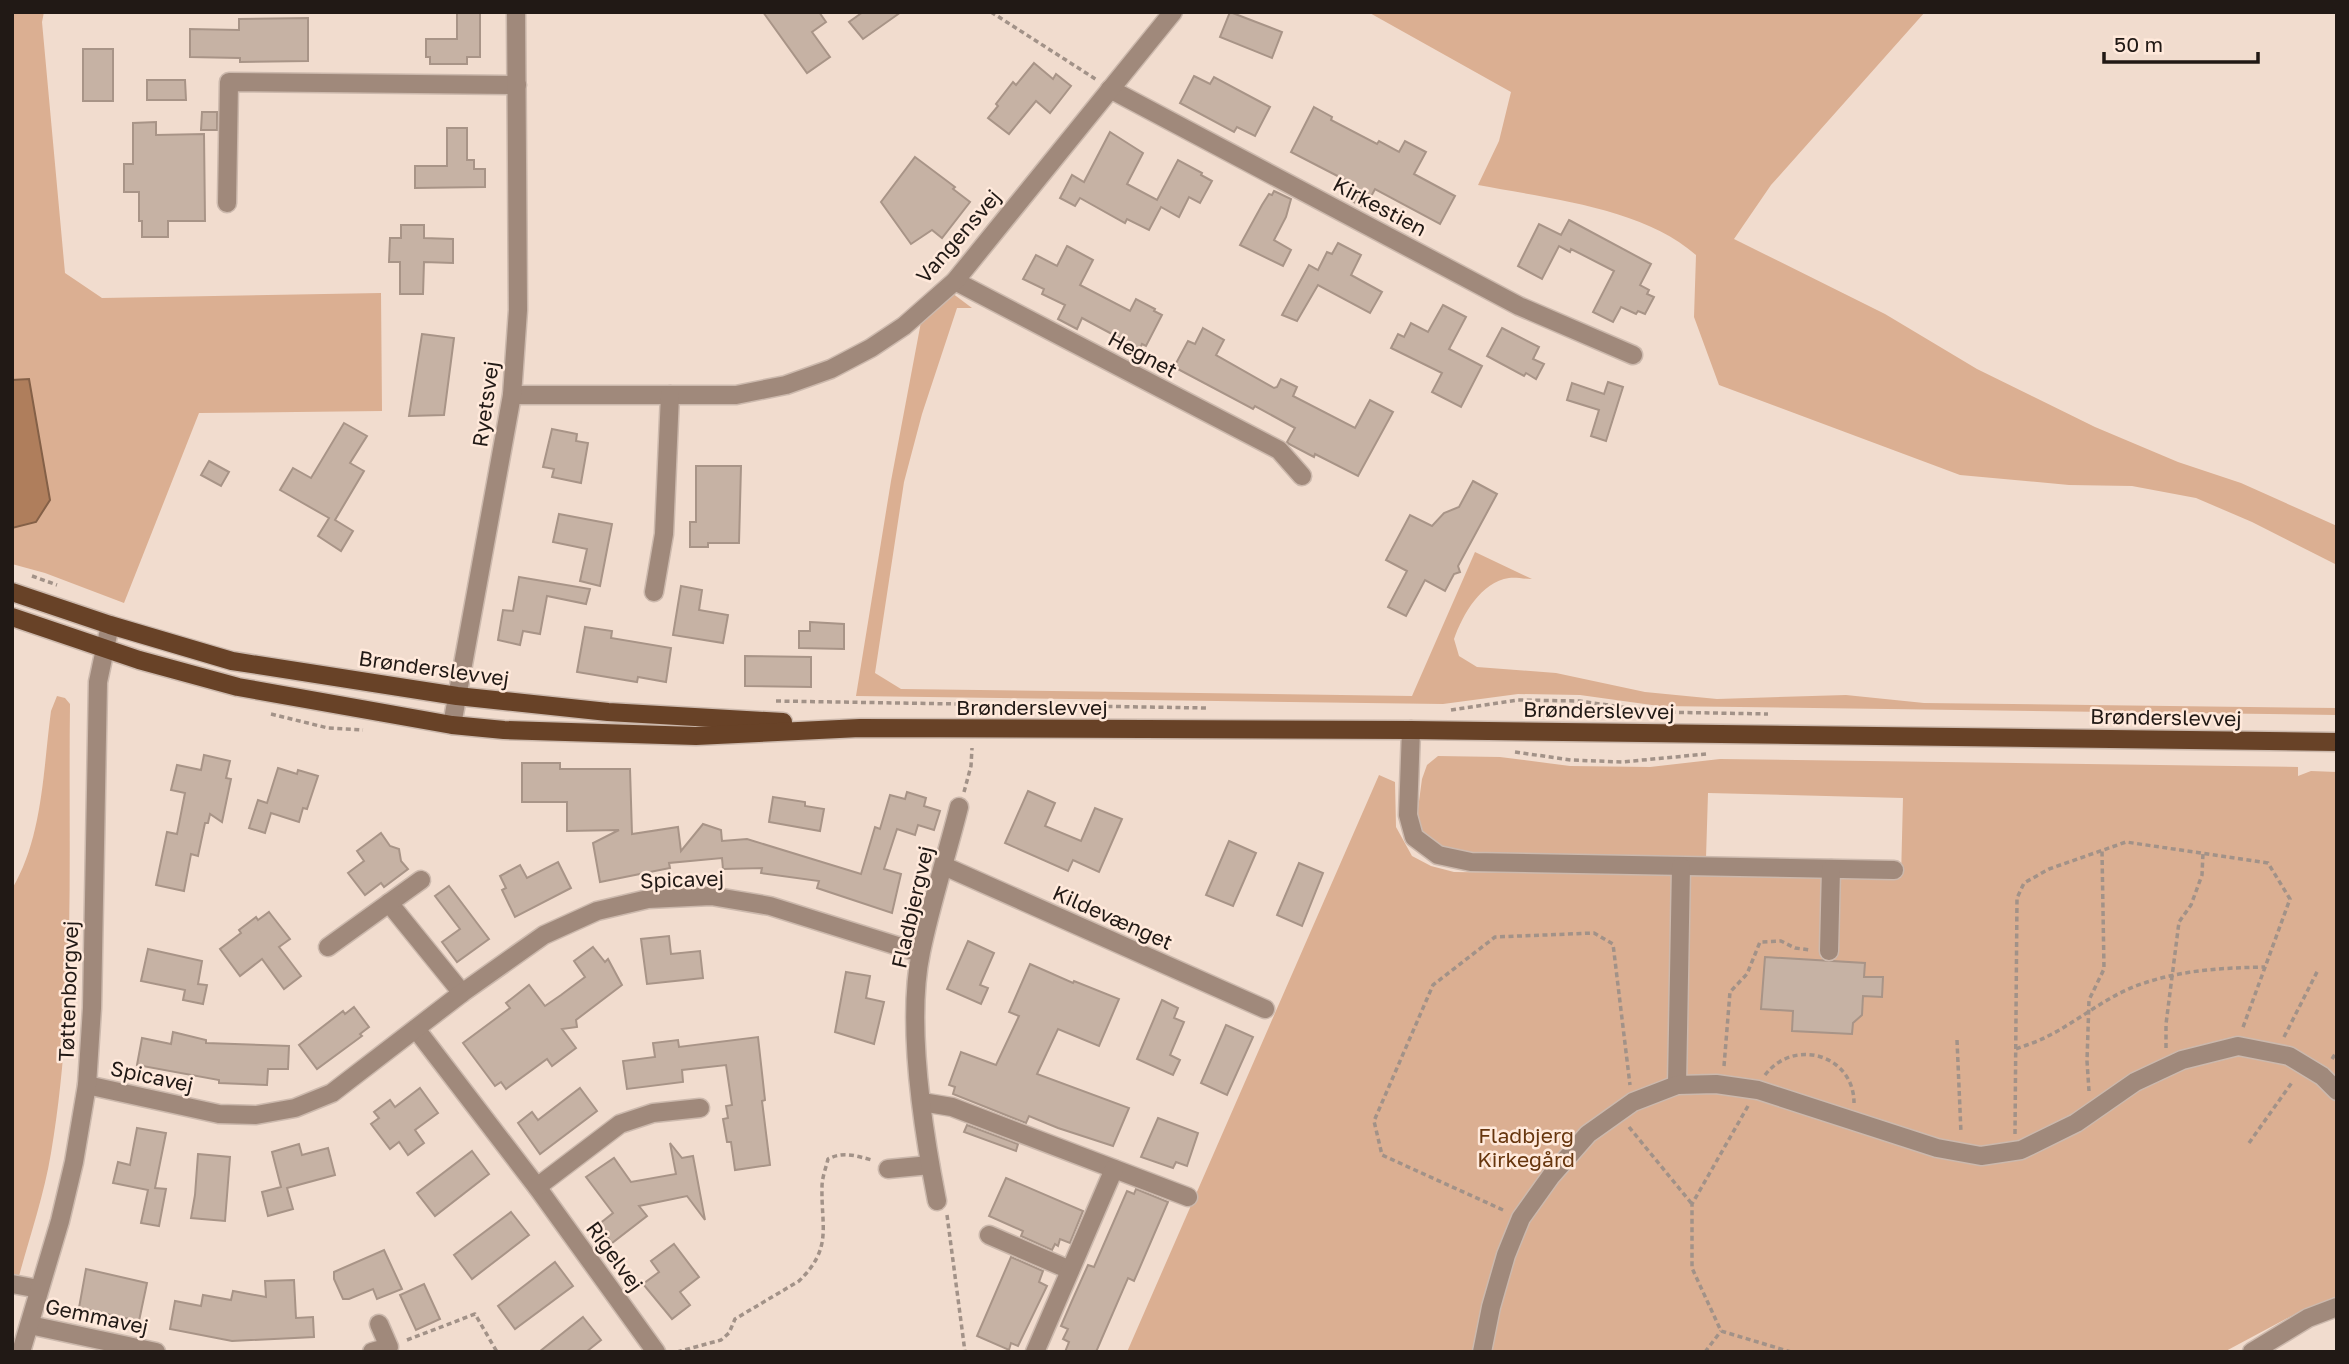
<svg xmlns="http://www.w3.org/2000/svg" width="2349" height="1364" font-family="'Golos Text',sans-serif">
<rect width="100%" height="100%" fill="#f1dcce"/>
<g fill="#dbaf92">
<path d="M12,12H44L42,22L65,273L102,298L381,293L382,411L199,413L124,603L45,573L12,564Z"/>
<path d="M1368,12H1925L1771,185L1734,239L1885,314L1977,369L2095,427L2178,462L2241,483L2337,526V565L2252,522L2196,498L2132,486L2069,485L1960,475L1719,385L1694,317L1696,255C1644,208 1546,198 1478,185L1499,141L1511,92Z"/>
<path d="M952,293L972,308H957L922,414L904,482L875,673L901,689L1412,696L1475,552L1532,579C1525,579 1516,577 1509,578C1481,582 1463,614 1454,639L1459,656L1477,667L1556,673L1645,692L1717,699L1846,695L1924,703L2337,708V715L1659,706L1580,695L1518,694L1443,704L856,696L891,481L921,322Z"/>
<path d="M57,696L65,698L70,704C68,853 76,1006 51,1153C44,1195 30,1236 19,1276L12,1275V889C43,837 43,770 51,711Z"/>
<path d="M1438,756L1500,757L1570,766L1650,767L1720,759L2298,767V776L2311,771L2337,772V1296L2299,1312L2224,1352H1127L1379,775L1395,782L1396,827L1412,856L1431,866L1454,872L1901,878L1903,798L1708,793L1706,858L1475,854L1438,846L1421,832L1417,816L1422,779L1427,765Z"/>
</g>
<path fill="#af7e5c" stroke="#846047" stroke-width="2" d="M29,379L50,500L36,522L12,528V380Z"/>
<g fill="#c6b2a4" stroke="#a89487" stroke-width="2">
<path d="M457,12H480V57H467V64H430V57H426V39H457Z"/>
<path d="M763,12H819L826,22L812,32L830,57L807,73Z"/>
<path d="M863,12H901L863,39L849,22Z"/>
<path d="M1230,12L1282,32L1272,58L1220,37Z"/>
<path d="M308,18V61L240,62V58L190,57V29L239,30V19Z"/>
<rect x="83" y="49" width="30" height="52"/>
<path d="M1034,63L1053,79L1056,74L1071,86L1050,113L1036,101L1009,134L988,118L998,106L996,104L1013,82L1016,85Z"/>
<path d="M1194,76L1210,84L1214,77L1270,107L1255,136L1237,127L1234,132L1180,103Z"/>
<path d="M147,80H185L186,100H147Z"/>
<path d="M1314,107L1332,117L1331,120L1377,144L1379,141L1399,152L1405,141L1426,152L1414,174L1455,196L1440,224L1375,189L1365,208L1348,199L1355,185L1291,152Z"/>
<path d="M202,112H217V130H201Z"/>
<path d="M156,122V135L204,134L205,221H168V237H142V221H139V192H124V164H133V123Z"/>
<path d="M447,128H467V160H474V169H485V187L415,188V166H447Z"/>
<path d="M1110,132L1143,153L1127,184L1157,200L1178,160L1202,173L1201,175L1212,181L1200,203L1189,197L1179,217L1161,207L1149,230L1127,219L1125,223L1080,198L1075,206L1060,198L1072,175L1084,182Z"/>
<path d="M915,157L955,187L953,189L970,202L942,238L932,230L911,244L881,202Z"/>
<path d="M1274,191L1291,199L1286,217L1274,240L1291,250L1283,266L1240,245L1262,205L1269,194L1272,195Z"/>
<path d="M1569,220L1651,264L1640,285L1649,290L1647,294L1654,297L1645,314L1638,311L1636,314L1621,307L1613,322L1593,312L1614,271L1571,249L1570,252L1559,246L1542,279L1518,266L1539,224L1561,235Z"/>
<path d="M401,225H424V238L453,239V263L424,262L423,294H400V262H389L390,238H401Z"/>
<path d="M1338,243L1361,255L1351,275L1382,292L1370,313L1318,285L1297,321L1282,315L1309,265L1318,270L1327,252L1332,254Z"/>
<path d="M1067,246L1093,260L1080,285L1130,311L1136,299L1155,309L1154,311L1162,315L1146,346L1142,344L1140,349L1082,318L1077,329L1058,319L1065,305L1042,294L1044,289L1023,279L1036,255L1057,266Z"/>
<path d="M1443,305L1466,317L1449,349L1482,366L1461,407L1432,392L1442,373L1391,348L1398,334L1404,337L1411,323L1428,332Z"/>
<path d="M1203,328L1224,340L1216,355L1274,388L1277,387L1281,379L1297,387L1293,396L1355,428L1370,400L1393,412L1358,476L1315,454L1314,457L1289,444L1287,442L1295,428L1255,406L1253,409L1174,367L1188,341L1195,344Z"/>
<path d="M1502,328L1539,347L1533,359L1544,364L1536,379L1526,373L1524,376L1487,356Z"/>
<path d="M422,334L454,338L444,415L409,416Z"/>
<path d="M1608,382L1623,387L1606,441L1591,436L1599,410L1567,400L1572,383L1604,394Z"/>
<path d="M344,423L367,436L350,463L364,471L335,520L353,531L341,551L318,536L329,518L280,490L293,468L311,478Z"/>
<path d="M552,429L577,434L576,441L588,443L581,483L552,477L554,469L543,467Z"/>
<path d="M209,461L229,472L221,486L201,475Z"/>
<path d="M696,466H741L739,543H708V547H690V522H696Z"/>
<path d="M1473,481L1497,494L1458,566L1460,572L1454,574L1445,591L1425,580L1406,616L1388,607L1407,571L1386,560L1410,515L1432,526L1444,513L1459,507Z"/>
<path d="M559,514L612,524L600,586L580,581L587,549L553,542Z"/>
<path d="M519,577L590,589L586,604L547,596L540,634L523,631L520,645L498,640L503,610L513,611Z"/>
<path d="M681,586L702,590L699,610L728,615L723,643L673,635Z"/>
<path d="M810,622L844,624V649L799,648V631H810Z"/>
<path d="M585,627L612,631L611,638L671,648L666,682L638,677L637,682L577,672Z"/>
<path d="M745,656L811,657V687L745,686Z"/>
<path d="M204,755L230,761L226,778L231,779L222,822L210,814L208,823H205L198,856L191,854L184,891L156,885L167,832L177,834L185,793L171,790L177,765L201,770Z"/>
<path d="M522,763H560V769H630L632,834L678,827L681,851L703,824L721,830L722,841L747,839L861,874L875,827L880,829L890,795L905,799L907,792L926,798L924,806L940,811L934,830L918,825L915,835L897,829L884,869L901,874L892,913L817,888L819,881L761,873L762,868L723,869L722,858L669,863L670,868L600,882L593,843L619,830L567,831V802H522Z"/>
<path d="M278,768L297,774L298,770L318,776L307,809L303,808L299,822L271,813L265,833L249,828L258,800L267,803Z"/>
<path d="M1028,791L1055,803L1045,826L1081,841L1095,808L1122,819L1099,872L1073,860L1068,871L1005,843Z"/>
<path d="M773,797L805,802V806L824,809L820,831L769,822Z"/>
<path d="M381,833L390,846L399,849L401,861L408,869L384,887L381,883L365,895L348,873L364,861L357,851Z"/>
<path d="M1229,841L1256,853L1233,906L1206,895Z"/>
<path d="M558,862L571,888L515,917L502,890L506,888L500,876L520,865L527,878Z"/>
<path d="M1299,863L1323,873L1302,926L1277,915Z"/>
<path d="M449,886L489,939L457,962L442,942L460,929L435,896Z"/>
<path d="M269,912L290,939L279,947L301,976L284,989L262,959L240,976L220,949L241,933L239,930L256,917L258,920Z"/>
<path d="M669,936L671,954L700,951L703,978L647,984L641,939Z"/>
<path d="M968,941L994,953L980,985L988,988L981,1004L947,989Z"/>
<path d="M593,947L605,962L608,959L622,985L576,1020L577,1027L562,1029L576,1048L552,1066L547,1059L506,1089L501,1082L495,1086L463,1043L510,1008L506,1003L529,985L545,1006L561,995L585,977L574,961Z"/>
<path d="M148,949L202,961L198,984L207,985L203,1004L183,1000L185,990L141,981Z"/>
<path d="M1765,957L1865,963L1864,977H1883L1882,997L1863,996L1862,1015L1853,1023L1852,1034L1792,1031L1793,1011L1761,1009Z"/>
<path d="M1030,964L1073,983L1074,981L1119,999L1099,1046L1058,1029L1037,1074L1129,1108L1113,1146L1058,1128L1029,1116L1026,1123L953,1094L955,1087L949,1085L961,1052L996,1065L1019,1016L1009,1012Z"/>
<path d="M846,972L870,976L866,998L884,1002L874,1044L835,1032Z"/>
<path d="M1162,1000L1178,1008L1174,1018L1184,1022L1170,1055L1180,1060L1173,1075L1137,1059Z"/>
<path d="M354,1007L369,1027L360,1034L362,1036L317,1069L299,1045L343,1011L345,1014Z"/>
<path d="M1226,1025L1253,1037L1227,1095L1201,1083Z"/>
<path d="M173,1032L206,1040V1043L289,1046L288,1069H268L267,1085L219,1083V1080L137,1065L142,1038L171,1044Z"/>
<path d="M758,1037L765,1100L762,1101L770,1165L735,1170L731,1142H727L723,1119L728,1118L726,1106L732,1105L726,1065L682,1070L683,1082L627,1089L623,1061L655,1057L653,1043L678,1040L679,1047Z"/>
<path d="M420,1088L438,1113L415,1130L424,1143L408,1155L399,1142L390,1149L371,1124L379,1118L374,1112L390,1100L395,1107Z"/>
<path d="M580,1088L597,1111L540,1154L518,1123L532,1112L538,1120Z"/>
<path d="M1158,1118L1198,1133L1187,1166L1176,1162L1173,1168L1141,1157Z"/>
<path d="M967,1125L1018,1144L1016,1151L964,1132Z"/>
<path d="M137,1128L166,1133L155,1188L166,1189L159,1226L141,1223L148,1190L113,1183L118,1162L130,1165Z"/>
<path d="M670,1143L682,1158L693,1156L705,1220L687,1196L639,1206L647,1216L612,1243L598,1225L613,1213L586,1177L614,1158L631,1182L676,1174Z"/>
<path d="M299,1144L302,1155L328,1148L335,1175L287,1188L293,1209L268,1216L262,1192L281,1187L272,1152Z"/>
<path d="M472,1151L489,1174L435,1216L417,1193Z"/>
<path d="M198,1154L230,1157L225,1221L191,1218L195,1195Z"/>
<path d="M1006,1178L1083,1211L1070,1243L1060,1239L1058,1246L1055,1244L1052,1250L1021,1236L1023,1231L989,1216Z"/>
<path d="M1136,1189L1168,1202L1134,1281L1128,1278L1096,1352H1065L1069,1342L1063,1339L1068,1329L1061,1326L1071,1303L1088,1265L1094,1267L1127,1191L1134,1194Z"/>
<path d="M511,1212L529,1235L472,1279L454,1255Z"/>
<path d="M674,1244L699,1277L680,1292L690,1305L672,1319L643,1284L659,1272L651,1261Z"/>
<path d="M384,1250L402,1289L377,1299L373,1289L349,1299H343L334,1279V1272Z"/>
<path d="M1011,1257L1043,1271L1039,1282L1047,1286L1018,1346L1011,1343L1009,1350L977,1336Z"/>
<path d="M555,1262L573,1286L515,1329L498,1306Z"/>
<path d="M86,1269L147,1283L139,1321L79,1308Z"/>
<path d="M294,1280L296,1318L313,1317L314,1337L232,1341L170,1329L175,1301L201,1306L203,1295L231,1300L233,1291L266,1297L265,1281Z"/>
<path d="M424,1284L440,1319L416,1330L400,1295Z"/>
<path d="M583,1317L601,1340L586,1352H539Z"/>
</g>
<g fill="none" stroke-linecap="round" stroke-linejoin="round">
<g stroke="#ccb9ad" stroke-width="21">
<g id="minor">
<path d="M1110,89L1519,306L1633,355"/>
<path d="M227,203L229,82L517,85"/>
<path d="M955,281L1279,450L1302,476"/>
<path d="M512,395H736L786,385L831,369L871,348L904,326L955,281L1173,12"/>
<path d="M654,592L664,534L670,395"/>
<path d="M452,725L512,395L518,310L516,12"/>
<path d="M1411,730L1408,815L1414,837L1438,855L1471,862L1894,870"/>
<path d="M944,866L1265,1009"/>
<path d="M389,903L462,993"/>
<path d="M328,947L421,880"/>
<path d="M1829,951L1831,869"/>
<path d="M416,1029L537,1187L656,1352"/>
<path d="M87,1085L219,1114L256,1115L295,1108L332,1093L462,993L544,935L597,911L648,899L711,896L770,906L920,953"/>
<path d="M1677,1085L1681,867"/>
<path d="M922,1102L952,1107L1188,1197"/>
<path d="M888,1169L930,1165"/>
<path d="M537,1187L620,1124L653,1113L700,1108"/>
<path d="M937,1201C923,1130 906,1023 921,952C931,903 947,855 959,807"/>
<path d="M989,1235L1070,1270"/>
<path d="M12,1284L39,1289"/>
<path d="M30,1325L156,1352"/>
<path d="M21,1352L60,1221L74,1162L87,1085L92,1008L98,682L110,625"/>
<path d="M372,1352L389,1347L379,1324"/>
<path d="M1035,1352L1114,1169"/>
<path d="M1482,1352L1491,1307L1506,1255L1521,1218L1551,1176L1588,1134L1633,1102L1677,1085L1716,1084L1758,1090L1937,1148L1981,1156L2021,1150L2076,1123L2135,1082L2182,1060L2238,1046L2289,1056L2322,1076L2337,1091"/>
<path d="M2252,1352L2308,1318L2337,1307"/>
</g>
</g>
<g stroke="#ccb9ad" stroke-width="21">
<g id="major">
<path d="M12,592L110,625L232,661L457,696L608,712L783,722"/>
<path d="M12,617L139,660L238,687L452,725L504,730L696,736L860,728L1411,730L2337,742"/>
</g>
</g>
<g stroke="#a29288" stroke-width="3.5" stroke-dasharray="5 3.5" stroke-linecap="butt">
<path d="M991,12L1097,80"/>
<path d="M32,576L57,585"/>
<path d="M776,701L1206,708"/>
<path d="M1451,710L1518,700L1579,701L1658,712L1768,714"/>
<path d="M271,714L328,728L363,730"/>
<path d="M1515,752L1571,760L1622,762L1706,754"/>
<path d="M964,792L971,766L972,748"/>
<path d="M2284,1037L2318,970"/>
<path d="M1957,1040L1961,1133"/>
<path d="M2166,1048V1024L2179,922L2191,905L2202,875L2203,853"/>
<path d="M2016,1049C2026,1045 2037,1042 2046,1037C2077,1022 2104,998 2136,986C2178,970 2220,968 2265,967"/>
<path d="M2332,1059L2337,1051"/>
<path d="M1724,1066L1730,992L1747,974L1760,942L1781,941L1795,948L1810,950"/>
<path d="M1765,1075C1794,1037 1854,1055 1854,1103"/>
<path d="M2089,1091L2087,1061L2089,1000L2104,969L2102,851"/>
<path d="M1748,1106L1692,1204V1268L1721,1331L1791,1352"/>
<path d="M1629,1127L1692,1204"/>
<path d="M2015,1134L2017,898L2024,883L2049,869L2126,842L2268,863L2290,899L2242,1030"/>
<path d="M2249,1143L2293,1081"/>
<path d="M1503,1210L1382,1155L1374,1121L1433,985L1495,937L1594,933L1613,944L1630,1085"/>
<path d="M947,1215L965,1352"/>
<path d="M407,1340L475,1314L497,1352"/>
<path d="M677,1352L721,1340L729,1333L735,1319L799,1281C833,1248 821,1227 822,1187C822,1177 826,1168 828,1159C844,1151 856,1156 872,1160"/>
<path d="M1705,1352L1721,1331"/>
</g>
<use href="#minor" stroke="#a0897b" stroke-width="18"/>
<use href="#major" stroke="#684227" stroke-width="18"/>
</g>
<g text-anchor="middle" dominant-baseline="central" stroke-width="5" stroke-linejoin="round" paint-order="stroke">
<g font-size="21" fill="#211915" stroke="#ffe9db">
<text transform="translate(1380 206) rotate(28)">Kirkestien</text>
<text transform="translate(958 236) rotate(-49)">Vangensvej</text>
<text transform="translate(1143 354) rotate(28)">Hegnet</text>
<text transform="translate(485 404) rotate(-82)">Ryetsvej</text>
<text transform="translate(434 668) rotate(8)">Brønderslevvej</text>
<text x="1032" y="707">Brønderslevvej</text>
<text transform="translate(1599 710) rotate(1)">Brønderslevvej</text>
<text transform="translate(2166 717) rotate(1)">Brønderslevvej</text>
<text transform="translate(682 879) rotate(-2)">Spicavej</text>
<text transform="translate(912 907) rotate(-77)">Fladbjergvej</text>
<text transform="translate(1113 917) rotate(24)">Kildevænget</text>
<text transform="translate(68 991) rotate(-88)">Tøttenborgvej</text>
<text transform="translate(152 1076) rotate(12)">Spicavej</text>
<text transform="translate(615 1256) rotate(54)">Rigelvej</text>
<text transform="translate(97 1316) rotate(12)">Gemmavej</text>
</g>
<g font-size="21" fill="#67360e" stroke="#ffe9db">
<text x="1526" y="1135">Fladbjerg<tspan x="1526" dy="24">Kirkegård</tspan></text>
</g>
</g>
<rect width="2349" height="1364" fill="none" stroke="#211915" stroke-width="28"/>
<path d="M2104 52v10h154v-10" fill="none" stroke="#211915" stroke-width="3.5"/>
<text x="2114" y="52" font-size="21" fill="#211915" stroke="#ffe9db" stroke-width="5" paint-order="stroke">50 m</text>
</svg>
